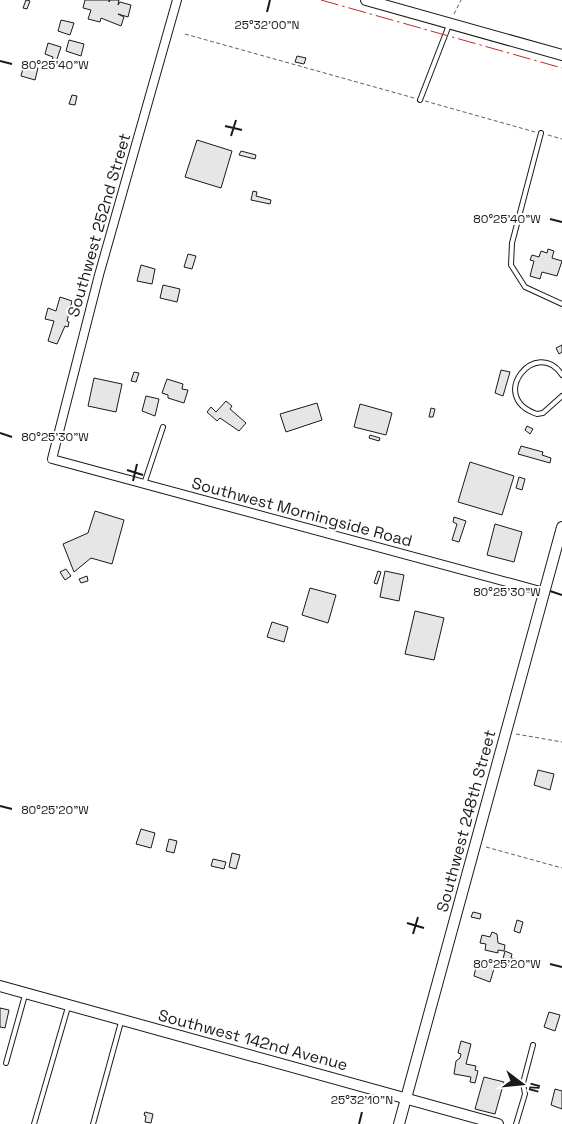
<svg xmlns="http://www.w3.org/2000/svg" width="562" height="1124" font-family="'Space Grotesk',sans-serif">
<rect width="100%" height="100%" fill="#fff"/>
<g fill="#e6e6e6" stroke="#1a1a1a">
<path d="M26,0L30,1L27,9L23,8Z"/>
<path d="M85,0H109V2L110,0H119L118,5L120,2L131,5L128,17L118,14L124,17L121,26L101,18L100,22L88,19L91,10L83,8Z"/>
<path d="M61,20L74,23L70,35L58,31Z"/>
<path d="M69,40L84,44L81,56L66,51Z"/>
<path d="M48,43L61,47L56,62L52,61L53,57L45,54Z"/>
<path d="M297,56L306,58L304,64L295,62Z"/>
<path d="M24,64L38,68L35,80L21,76Z"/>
<path d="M72,95L77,96L75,105L69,104Z"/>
<path d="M197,140L232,151L221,188L185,177Z"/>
<path d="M241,151L256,155L255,159L239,155Z"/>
<path d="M253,191L257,192L256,196L271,200L270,204L251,200Z"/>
<path d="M548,249L554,251L552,258L562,261L557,276L542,272L540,279L530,276L534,261L530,260L532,255L539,257L541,251L547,253Z"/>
<path d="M188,254L196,256L192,269L184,267Z"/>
<path d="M141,265L155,269L152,284L137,281Z"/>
<path d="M163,285L180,289L177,302L160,298Z"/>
<path d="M60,297L72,301L67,321L69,322L68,327L65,326L57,344L48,341L54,321L45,319L48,308L56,311Z"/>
<path d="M562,345V352L559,354L556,348Z"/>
<path d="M501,370L510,372L503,396L495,393Z"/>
<path d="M134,372L139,373L136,382L131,381Z"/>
<path d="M94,378L122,384L116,412L88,406Z"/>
<path d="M167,379L183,384L182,389L188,390L184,403L168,398V395L162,393Z"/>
<path d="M146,396L159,399L155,416L142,411Z"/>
<path d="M226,401L232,406L230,409L246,423L239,431L220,418L217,421L207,412L211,407L216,412Z"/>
<path d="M317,403L322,420L286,432L280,414Z"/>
<path d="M360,404L392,413L386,435L354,427Z"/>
<path d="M431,408L435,409L433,417H429Z"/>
<path d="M527,426L533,429L530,434L525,430Z"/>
<path d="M370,435L380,438L379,441L369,438Z"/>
<path d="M521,446L543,452L542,455L551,458L550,463L518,454Z"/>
<path d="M470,462L514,476L502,515L458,502Z"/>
<path d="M519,477L525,479L522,490L516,488Z"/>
<path d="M95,511L124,520L112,564L91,558L74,572L63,544L88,533Z"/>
<path d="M454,517L466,521L459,542L452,540L457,524L453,522Z"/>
<path d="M495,524L522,532L514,562L487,555Z"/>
<path d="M66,569L71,576L65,580L60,572Z"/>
<path d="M378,571L381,572L377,584L374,583Z"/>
<path d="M385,571L404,575L399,601L380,597Z"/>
<path d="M87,576L88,581L81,583L79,579Z"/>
<path d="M310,588L336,595L328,623L302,615Z"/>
<path d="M415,611L444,618L434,660L405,654Z"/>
<path d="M272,622L288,627L284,642L267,637Z"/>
<path d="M538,770L554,774L550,790L534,785Z"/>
<path d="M141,829L155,833L151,848L136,844Z"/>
<path d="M169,839L177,841L174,853L166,851Z"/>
<path d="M232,853L240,855L236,869L229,867Z"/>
<path d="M213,859L226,862L224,869L211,866Z"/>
<path d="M473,912L481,914L480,919L471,917Z"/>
<path d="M517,920L523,922L520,933L514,931Z"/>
<path d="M492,932L497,934L498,943L505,945L504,951L498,950V953L485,950L486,944L480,943L482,935L490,937Z"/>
<path d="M505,951L512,954L511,958L516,959L515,962L503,959Z"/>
<path d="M486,960L496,962L490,982L474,976L477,962L485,964Z"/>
<path d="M500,962L509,964L507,968L499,967Z"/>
<path d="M0,1008L9,1010L5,1028L0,1027Z"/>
<path d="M549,1012L560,1015L555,1031L544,1027Z"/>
<path d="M461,1041L471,1044L466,1064L476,1066L475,1070L478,1071L475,1083L470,1082L471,1077L454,1074L456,1061L460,1058L461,1054L458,1053Z"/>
<path d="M484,1077L504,1082L495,1114L475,1109Z"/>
<path d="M555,1089L562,1091V1109L551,1105Z"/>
<path d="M145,1112L153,1114L151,1123L145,1122L146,1116L144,1115Z"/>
</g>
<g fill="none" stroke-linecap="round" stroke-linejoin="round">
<g stroke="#1a1a1a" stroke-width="6">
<g id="service">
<path d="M420,100L449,25"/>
<path d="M541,133L512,243L511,265L525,287L562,304"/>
<path d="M562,375C537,336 486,397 537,414L543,413L562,396"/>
<path d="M144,484L163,427"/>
<path d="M6,1063L25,995"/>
<path d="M34,1124L68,1007"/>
<path d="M93,1124L121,1022"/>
<path d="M516,1124L525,1094L523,1083L533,1045"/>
</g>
</g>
<g stroke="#1a1a1a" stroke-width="10">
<path id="minor" d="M177,0L99,275L52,459L544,592"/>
</g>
<g stroke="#1a1a1a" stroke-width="12">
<g id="tertiary">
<path d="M366,0L562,55"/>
<path d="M0,986L498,1124"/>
<path d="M399,1124L562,527"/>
</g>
</g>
<g stroke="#5f5f5f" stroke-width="1" stroke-dasharray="4 2.5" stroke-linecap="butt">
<path d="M454,14L461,0"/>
<path d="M185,34L414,98"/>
<path d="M425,101L535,132"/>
<path d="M548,135L562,139"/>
<path d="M516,734L562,742"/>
<path d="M486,847L562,868"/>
</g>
<use href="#service" stroke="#fff" stroke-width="4"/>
<use href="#minor" stroke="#fff" stroke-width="8"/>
<use href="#tertiary" stroke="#fff" stroke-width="10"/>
<path stroke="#c62828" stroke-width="1" stroke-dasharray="18 4 2.5 4" stroke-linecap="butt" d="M321,0L562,68"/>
</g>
<path fill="none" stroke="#1a1a1a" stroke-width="2" d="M267,12L270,0M0,61L12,64M225,126L242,130M231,136L236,120M550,219L562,222M0,433L12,437M127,470L143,475M133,481L137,464M550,591L562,595M0,806L12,809M407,923L424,928M413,934L418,917M550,964L562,967M359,1124L362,1112"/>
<g text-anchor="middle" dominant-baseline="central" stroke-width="4" stroke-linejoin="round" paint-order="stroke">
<g font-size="16" fill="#1a1a1a" stroke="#fff">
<text transform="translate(99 225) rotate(-74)">Southwest 252nd Street</text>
<text transform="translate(302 512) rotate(15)">Southwest Morningside Road</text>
<text transform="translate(466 821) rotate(-75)">Southwest 248th Street</text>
<text transform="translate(253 1040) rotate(15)">Southwest 142nd Avenue</text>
</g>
</g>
<g font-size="12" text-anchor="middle" fill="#1a1a1a" stroke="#fff" stroke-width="4" stroke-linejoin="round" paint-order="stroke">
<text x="267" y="29">25°32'00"N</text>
<text x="55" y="69">80°25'40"W</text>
<text x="507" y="223">80°25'40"W</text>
<text x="55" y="441">80°25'30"W</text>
<text x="507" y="596">80°25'30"W</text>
<text x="55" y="814">80°25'20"W</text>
<text x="507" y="968">80°25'20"W</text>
<text x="362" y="1104">25°32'10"N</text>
</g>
<g transform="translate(522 1084) rotate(106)" stroke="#ffffff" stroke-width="4" paint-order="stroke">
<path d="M0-4L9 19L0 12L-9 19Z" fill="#1a1a1a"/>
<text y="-8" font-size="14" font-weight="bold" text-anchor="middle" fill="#1a1a1a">N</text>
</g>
</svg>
